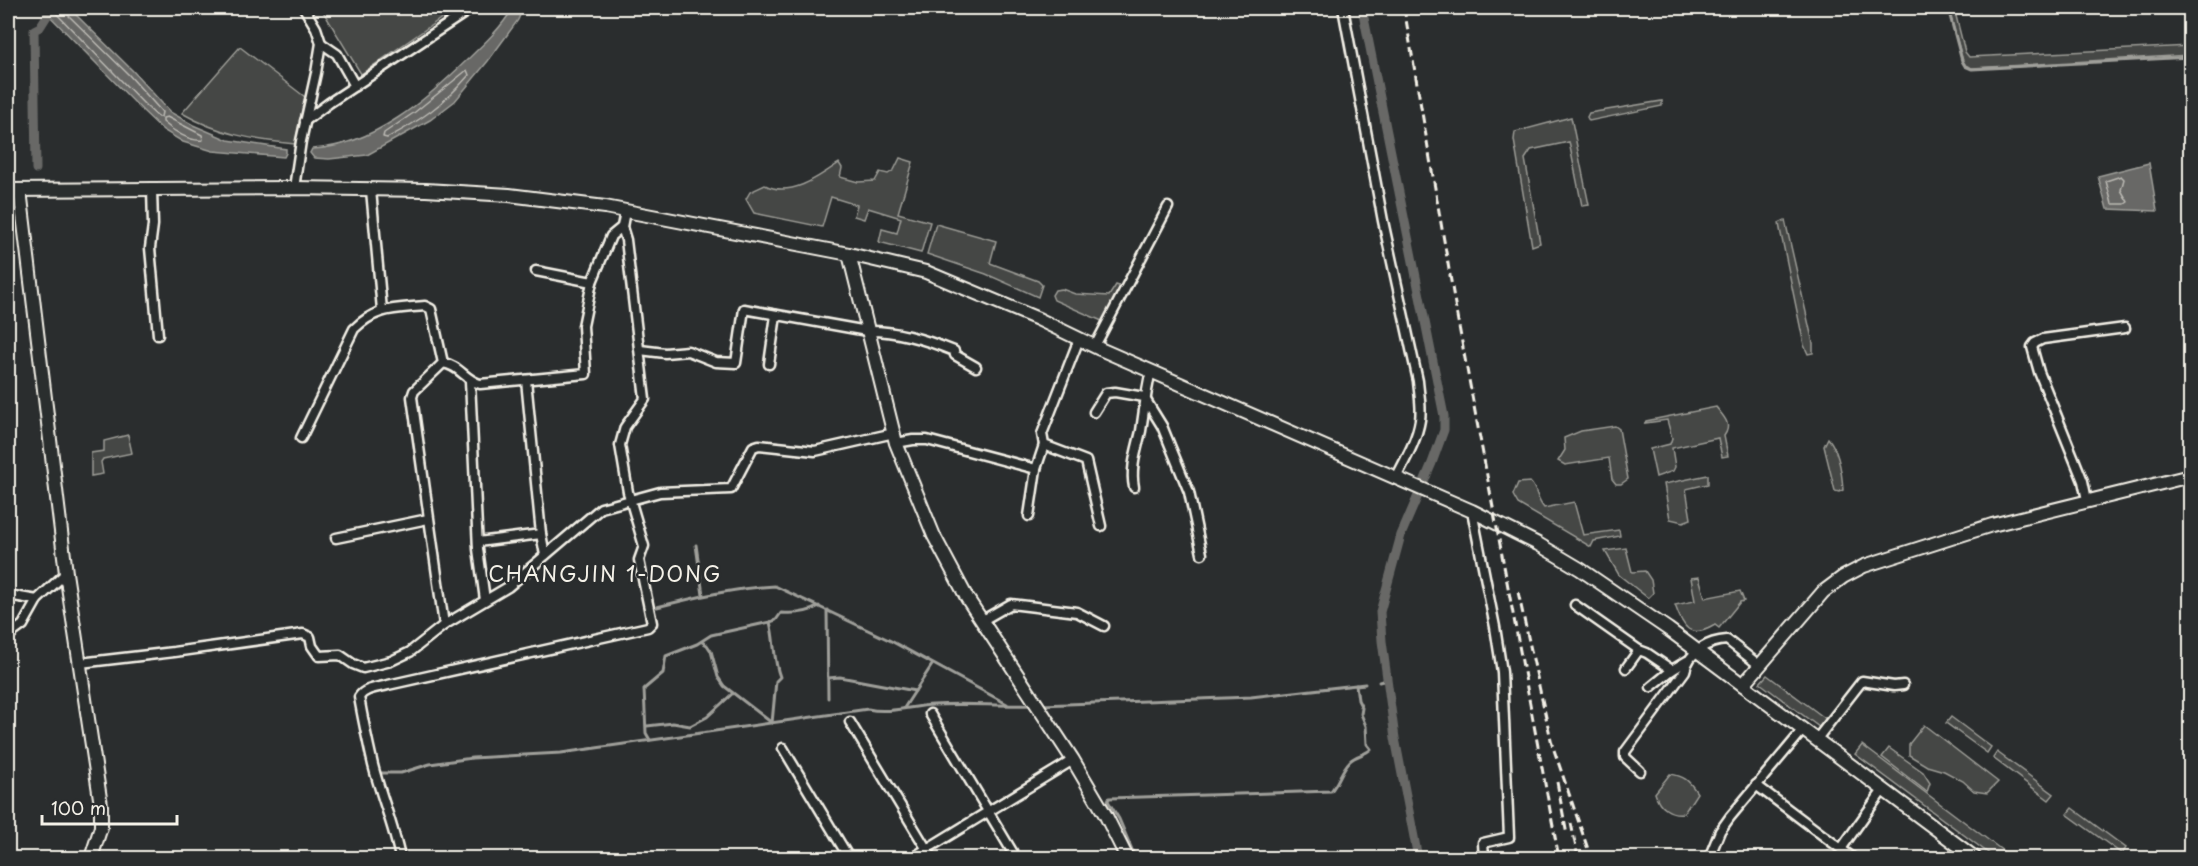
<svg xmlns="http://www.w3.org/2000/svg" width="2198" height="866" font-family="'Playpen Sans',sans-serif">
<rect width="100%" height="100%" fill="#2a2d2e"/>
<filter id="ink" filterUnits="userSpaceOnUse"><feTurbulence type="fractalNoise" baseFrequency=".0167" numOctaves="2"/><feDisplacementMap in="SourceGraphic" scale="12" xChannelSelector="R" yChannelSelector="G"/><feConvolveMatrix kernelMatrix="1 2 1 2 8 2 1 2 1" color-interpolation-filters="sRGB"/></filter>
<g filter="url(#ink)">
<g fill="#444645" stroke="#9c9c96" stroke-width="1.5">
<path d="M321,8H456L361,74Z"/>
<path d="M1948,8H1954L1965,52L1969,57L2190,46V55L1972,68L1966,66L1963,61Z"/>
<path d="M240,47L305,97L295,144C254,140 218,134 182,113Z"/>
<path d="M1662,101V106L1589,121L1587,117L1589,113Z"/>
<path d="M1571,117L1589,205L1582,206L1569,142L1531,150L1525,159L1540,243L1532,246L1514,140L1515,132Z"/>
<path d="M900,158L913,162L898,213L930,222L921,253L879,242L882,229L897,233L901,218L868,208L864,219L854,216L857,205L831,197L822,227L754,213L746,199L750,192L765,185C790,198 819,177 839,163L842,168L840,177L858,182L875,181L880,172L888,174L894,170Z"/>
<path d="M1785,220L1813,343V353L1808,354L1804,345L1780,229L1779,223Z"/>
<path d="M936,224L996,241L990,263L1038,281L1042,285L1038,297L986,274L927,254Z"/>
<path d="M1116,285L1122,287L1112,308L1102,321L1054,300L1052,295L1055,290L1062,289L1075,294L1109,296Z"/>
<path d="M1716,407C1723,416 1733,424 1724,436L1728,456L1722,457L1718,438L1672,448L1675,467L1673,471L1656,477L1650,449L1670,444L1672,438L1667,420L1645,423L1646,421Z"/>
<path d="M1615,426L1619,429L1628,479L1621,484H1616L1612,479L1609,458L1565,465L1558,461L1565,450L1564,438L1581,431Z"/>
<path d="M128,435L132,453L103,459L101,462L103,474L91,476V453L104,451V441Z"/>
<path d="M1828,438C1839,451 1842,473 1843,490L1839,492L1835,491L1824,446Z"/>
<path d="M1708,475V484L1686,489L1691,519L1683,522L1670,519L1664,484Z"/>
<path d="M1530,482C1538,490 1536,499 1544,508L1574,502L1583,535L1619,530L1620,536L1594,541L1591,547L1518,504L1513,495L1518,483Z"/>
<path d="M1626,548L1632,572L1645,571L1651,580L1653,593L1648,598L1619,575L1605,551Z"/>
<path d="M1699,577L1705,598L1740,591L1744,601L1740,602L1719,628L1715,625C1690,640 1683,628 1675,605L1695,601L1691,578Z"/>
<path d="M1767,675L1826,719L1819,727L1760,683Z"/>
<path d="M1951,717L1991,747L1987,753L1946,723Z"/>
<path d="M1924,725L1998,782L1987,793L1974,791L1963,781L1944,771L1927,766L1909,755V744Z"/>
<path d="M1862,745L2003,851L1997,858H1995L1855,754Z"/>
<path d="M1889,748L1923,772L1930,783L1927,792L1882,757Z"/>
<path d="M1997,752L2054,794L2049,800L1993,758Z"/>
<path d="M1670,774C1684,776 1689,780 1697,793L1684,813C1670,815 1659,807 1655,793Z"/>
<path d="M2072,808L2126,848L2122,854L2067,814Z"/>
</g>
<g fill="#676866" stroke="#9f9f9a" stroke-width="1.5">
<path d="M42,8H69L133,71L170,112L193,125L228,140L286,149V153L284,157L213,151L183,142L163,130L142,110Z"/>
<path d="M513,8H523L518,20L488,61L455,101L430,120L367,155L329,159L314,158L310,153L312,149C373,146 426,100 468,59C485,43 501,28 513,8Z"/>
<path d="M2149,163L2157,211L2107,209L2098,176Z"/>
</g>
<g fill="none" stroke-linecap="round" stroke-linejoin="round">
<g stroke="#bcbab4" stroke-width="1.5">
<path d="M51,8L146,106L158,117H161L162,112L129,75L67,14L65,8"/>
<path d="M467,70L469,75C444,104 420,121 387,138L383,137L384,133L415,112Z"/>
<path d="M167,117L202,135L203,140C190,142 173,131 163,122V118Z"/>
<path d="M2121,176L2124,179L2121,190L2128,202L2125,204H2112L2106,181Z"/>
</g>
<g stroke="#9f9f9a" stroke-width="3">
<path d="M1948,8L1962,61L1965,66L1972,69L2190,57"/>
<path d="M696,545L703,595"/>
<path d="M657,607C696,597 735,588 775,586L891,641L1007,704"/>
<path d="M827,610L828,698"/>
<path d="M770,622C775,641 773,659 780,677L776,681L772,723"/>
<path d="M702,642L707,645L711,651L718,677L724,686L772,723"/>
<path d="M828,678L840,677L915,691"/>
<path d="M1379,682L1387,680"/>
<path d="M1041,705L1251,697L1365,684"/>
<path d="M904,708L932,665"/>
<path d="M647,726L673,723L690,726L707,717L732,694"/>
<path d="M650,740L646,733L644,689L663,673L666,656L697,644L711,635L770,622L776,620L781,613C794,614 808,613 819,606"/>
<path d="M379,773H401L430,764L472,758L561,753L868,709C888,714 912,706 933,705C966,703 998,706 1031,705"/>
<path d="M1133,852L1119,819L1108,801L1109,798L1331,791C1339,782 1341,770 1350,761C1356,755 1365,755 1371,749L1367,744L1366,726L1361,714L1362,708L1358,700L1356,685"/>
</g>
<g stroke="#676866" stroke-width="9">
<path d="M1362,8L1444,416V430L1432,463L1401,535L1380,612L1382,641L1395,738L1418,858"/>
<path d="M36,169L34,30L40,27L52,8"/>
</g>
<g stroke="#f4f1e8" stroke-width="13">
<g id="street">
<path d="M1343,8L1383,221L1418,381C1419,394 1422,407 1420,420C1417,440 1405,460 1396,478"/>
<path d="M321,43L337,54L355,86"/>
<path d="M305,121L329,103L472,8"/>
<path d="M294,188L301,141L316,73L321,43L316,28L304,8"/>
<path d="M152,189L153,225L150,248L158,335"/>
<path d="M371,190L382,310"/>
<path d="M592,282L611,236L622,227"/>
<path d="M1079,339L1042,434L1044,445L1086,461L1101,526"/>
<path d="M1095,346L1168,207"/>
<path d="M640,350L665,353L688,351L716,362L736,363L744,309L867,331C897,330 927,340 954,351L955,355L976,367"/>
<path d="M443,363C459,365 465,380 480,384L586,374L583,326L592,282L536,271"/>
<path d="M769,364L776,315"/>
<path d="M526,380L541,534L545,555"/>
<path d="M470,381L478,549L485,600"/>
<path d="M1094,412L1106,393L1115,392L1144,397L1162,426L1189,492L1202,554"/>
<path d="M301,438L354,329C376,307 395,309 425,306L431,309L443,363L414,391L412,397L444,625"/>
<path d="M896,443L913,440H927L1036,469"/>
<path d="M1134,487C1130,468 1137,449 1141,431C1144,411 1146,391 1151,371"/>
<path d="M2087,500L2083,481L2039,372L2032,347L2035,343L2043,339L2125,328"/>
<path d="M1472,511L1495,627L1502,672L1509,837L1483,843L1484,858"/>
<path d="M1029,516L1036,469L1044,445"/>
<path d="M336,538L428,519"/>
<path d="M478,542L541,534"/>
<path d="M8,595L37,600"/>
<path d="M1575,605L1639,650"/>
<path d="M983,620L1011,604L1077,612L1104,626"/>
<path d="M8,636L23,625L37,600L66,573"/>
<path d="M80,663L174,652L303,634L310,637L312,646L319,656L340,655L353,664L363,668L391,661L410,652L444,625L508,587L601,508L660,492L731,489L753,447L759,445L815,451L894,433"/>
<path d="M1626,668L1639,650L1647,653L1672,670"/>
<path d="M1651,687L1672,670L1687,661"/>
<path d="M930,714L1016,858"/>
<path d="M850,722L932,858"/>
<path d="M1816,740L1862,681L1894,686L1903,685"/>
<path d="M783,748L849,858"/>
<path d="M1640,771L1625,757V752L1685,671C1689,651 1709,641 1727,640L1759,665"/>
<path d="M1756,785L1853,858"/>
<path d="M1841,849L1883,790"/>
<path d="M400,858C394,826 381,797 373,765C368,743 363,720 359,697C365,688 378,688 388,685L648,627L652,623L639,560L644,546L628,492L620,445L625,427L645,399L626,240L622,227L625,211"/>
<path d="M912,858L1073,760"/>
<path d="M1709,858L1720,831L1730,817L1803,730"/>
<path d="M1956,858L1963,849"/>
</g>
</g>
<g stroke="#f4f1e8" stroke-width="16">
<g id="secondary">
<path d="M8,190L294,188L426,190L509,195L605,207L849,254L926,272L1038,319L1100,349L1472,511L1538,544L1580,569L1668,629L1975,858"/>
<path d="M20,190L66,573L101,805V827L91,858"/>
<path d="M849,254L896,443L934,536L967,598L1073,760L1106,816L1127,858"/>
<path d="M1743,685L1823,592L1843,577L1864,566L1992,525L2190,476"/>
</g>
</g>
<use href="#street" stroke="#2a2d2e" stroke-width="8"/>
<use href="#secondary" stroke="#2a2d2e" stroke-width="12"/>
<g stroke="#f4f1e8" stroke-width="3" stroke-dasharray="9 4.5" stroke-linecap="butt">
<path d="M1404,8L1457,316L1559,858"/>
<path d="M1518,592L1552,744L1591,858"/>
<path d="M1557,782L1567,835"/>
<path d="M1571,823L1578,858"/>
</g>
</g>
</g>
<g text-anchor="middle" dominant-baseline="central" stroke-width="5" stroke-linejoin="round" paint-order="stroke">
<g font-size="21" letter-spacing="1.5" fill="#f4f1e8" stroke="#2a2d2e">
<text x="605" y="573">CHANGJIN 1-DONG</text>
</g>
</g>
<rect width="2198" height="866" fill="none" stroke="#2a2d2e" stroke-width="30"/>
<rect x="15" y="15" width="2168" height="836" fill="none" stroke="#f4f1e8" stroke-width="2" filter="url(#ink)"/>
<path d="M42 815v9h135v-9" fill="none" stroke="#f4f1e8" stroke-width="3"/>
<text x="51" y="815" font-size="18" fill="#f4f1e8" stroke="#2a2d2e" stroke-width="4.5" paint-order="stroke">100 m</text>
</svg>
